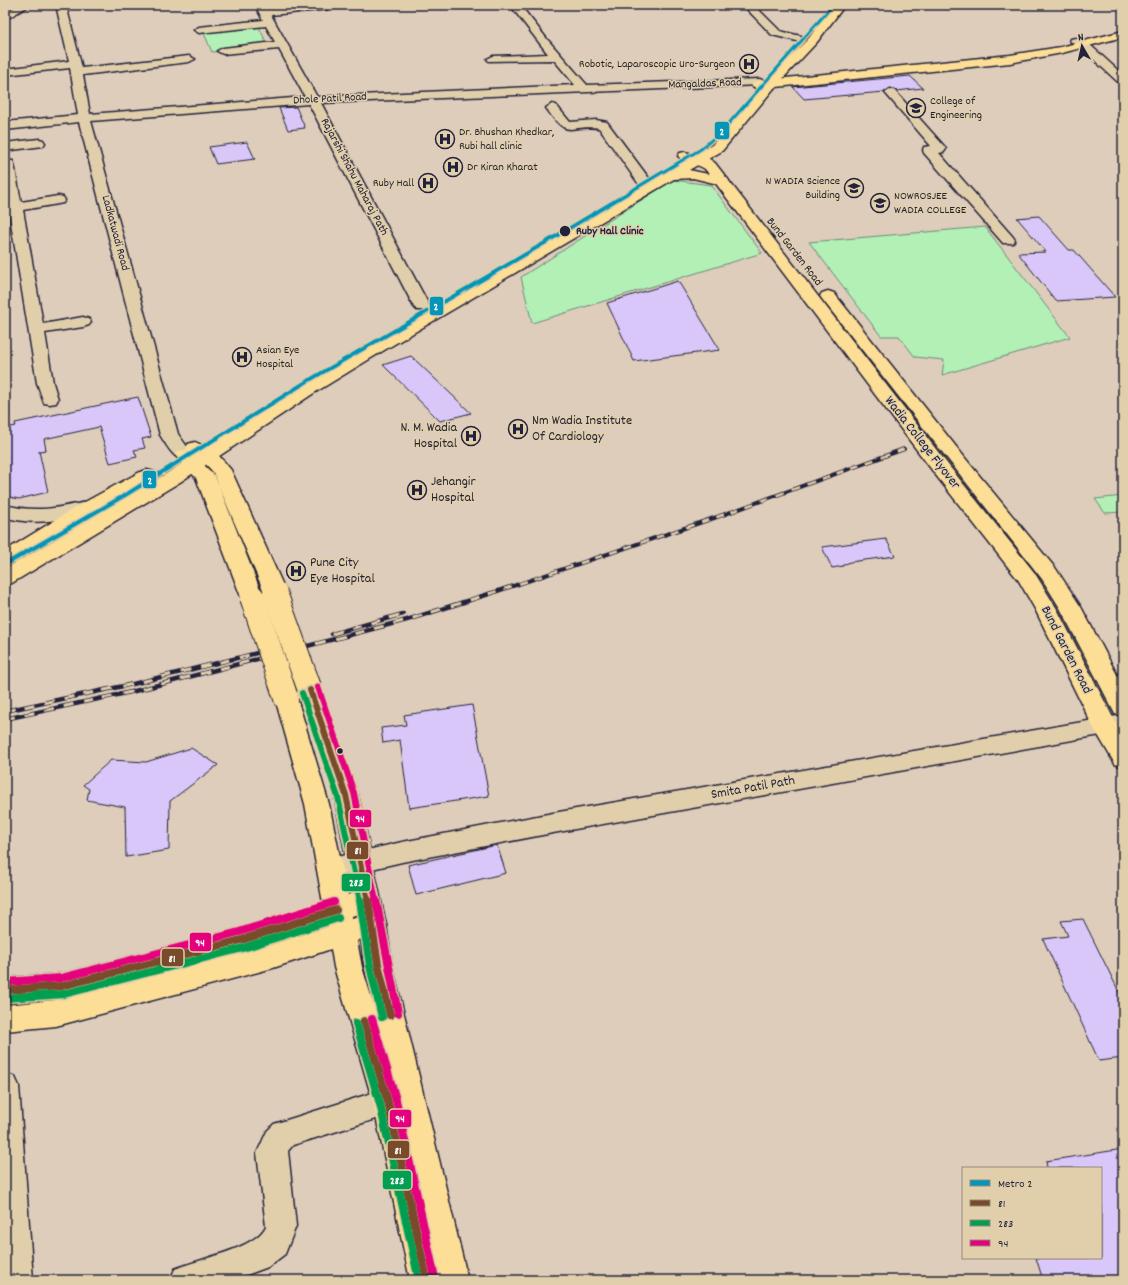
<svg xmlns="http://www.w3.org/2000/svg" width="1128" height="1285" font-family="Dekko,sans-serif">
<rect width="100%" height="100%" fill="#dfcdbb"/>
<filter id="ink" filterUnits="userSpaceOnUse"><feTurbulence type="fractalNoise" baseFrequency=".025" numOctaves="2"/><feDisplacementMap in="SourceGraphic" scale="8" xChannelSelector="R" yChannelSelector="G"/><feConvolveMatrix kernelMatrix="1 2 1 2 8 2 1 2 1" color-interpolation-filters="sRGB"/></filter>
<g filter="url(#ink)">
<g fill="#b2f0b6" stroke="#6a8978">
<path d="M258,25L268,46L212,52L203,31Z"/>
<path d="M673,180L711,185L762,253L532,323L521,277Z"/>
<path d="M985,227L1070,337L942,375L944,360L915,357L899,336H881L809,242Z"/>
<path d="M1123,496V512L1105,513L1095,499Z"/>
</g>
<g fill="#d8c7f8" stroke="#22223b">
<path d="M910,76L923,88L897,91L890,88L884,92L804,99L793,87Z"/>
<path d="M296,107L305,128L288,130L279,108Z"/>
<path d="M247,142L255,159L216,164L209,147Z"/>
<path d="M1039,216L1069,250H1074L1115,297L1056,301L1018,253L1046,252L1017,218Z"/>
<path d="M678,281L720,350L634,361L607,303Z"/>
<path d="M411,356L471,413L440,421L383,365Z"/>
<path d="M138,397L151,437L142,439L145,448L134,450L137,457L110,463L99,427L44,439L46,450L39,451L48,492L19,499L5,496V459L7,458L5,446V428L16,426L15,423Z"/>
<path d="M886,539L895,556L850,562L843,565V566L832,568L822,547Z"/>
<path d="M472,705L489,796L409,808L400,740L383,743L381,728L406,725L404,715Z"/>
<path d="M191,748L218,765L170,801L169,850L126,857L125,807L87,800L89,789L83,785L111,760L146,762Z"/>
<path d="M497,845L506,873L416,895L408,865Z"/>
<path d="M1083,919L1123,1000V1058L1099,1061L1043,939L1068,936L1061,921Z"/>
<path d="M1123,1149V1280H1043L1036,1258H1101V1168H1047L1046,1161Z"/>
</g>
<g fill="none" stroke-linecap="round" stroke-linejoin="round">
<g stroke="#22223b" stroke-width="3">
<g id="minor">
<path d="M18,5H30L5,20V13Z"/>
<path d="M56,5H66L82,68L189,56L195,59L189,62L83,75L90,114L305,97L279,49L223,54L217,51L223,48L275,42L266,26L199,33L194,30L199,27L263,20L255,5H265L267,9L306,5H345L340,8L271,15L317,97L575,85L554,60L489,61L487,59L493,56L548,54L510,5H520L547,39L587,85L760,79L766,82L760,85L321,103L430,307L427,310H417L414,307L309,104L91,121L178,434L193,455L190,459C175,463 168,447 160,435L79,122L5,130V122L78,115L70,68L5,75V69L69,61Z"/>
<path d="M743,5H754L780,31L805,37L806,39L801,42L772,35Z"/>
<path d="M1075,38L1088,43L1123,75V84L1119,83L1080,47L1070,41L1071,39Z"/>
<path d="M891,89L895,91L944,146L946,149L944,152L939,153L1013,237L1015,240L1013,243H1003L924,153L923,150L924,147L931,146L887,95L885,93Z"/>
<path d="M552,104L556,105L570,122L596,120L607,122L648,177L660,181L662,184L660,187L655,188L638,183L599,128C568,124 569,141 546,108Z"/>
<path d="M39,139L43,140L45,143L43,146L5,151V143Z"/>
<path d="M5,160L13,161L14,164L21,202L58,196L63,197L65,200L63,203L58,204L23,210L43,324L83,317L89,319L91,322L89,325L83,327L45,333L53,383L58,399L56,403L50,404L44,403L37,383L5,186Z"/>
<path d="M90,501L97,503L99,507L97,511C67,519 35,527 5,517V505C36,513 59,508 90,501Z"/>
<path d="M1123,715V731L553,833L402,862L329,879L320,876L317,869L320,862L329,859L402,842L553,813Z"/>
<path d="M5,1073L15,1077L19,1086L33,1280H5Z"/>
<path d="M388,1088L398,1092L402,1102L398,1112L293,1145L288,1151L296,1226L285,1254L268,1267L233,1280H170L175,1269C198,1259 256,1249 266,1226L257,1153L267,1131L274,1124Z"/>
</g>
</g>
<g stroke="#22223b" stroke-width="3">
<g id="major">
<path d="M1123,31V37L1062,53L1010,63L757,89L751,85L757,81L1010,55L1061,47Z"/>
<path d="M685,152L708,158L715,163L949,466L1034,572L1057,609L1123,737V767L1115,764L1092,725L1035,609L1019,581L935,474L705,169C698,164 682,162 678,156L680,153Z"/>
<path d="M828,291L834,293L969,463L1056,569L1081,607L1123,686V716L1115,714L1060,608L1042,579L822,299L820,296L822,293Z"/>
<path d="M195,442L215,451L231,470L286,592L282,597L275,599L268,597L264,592L213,472L201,459L195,456L215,476L263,597L259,602L252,604L245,602L241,597L196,478L175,455L177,451L187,450L186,448L188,444Z"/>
<path d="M310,682L318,684L321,690L358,795L386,924L392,964L468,1280H410L373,1102L334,967L331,949L273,968L56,1026L5,1031V1005L56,1000L273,944L327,927L326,924L241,952L62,998L5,1002V978L62,974L241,928L323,903L305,804L275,698L278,692L286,690L294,692L297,698L329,804L348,895L353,893L334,795L299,690L302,684ZM358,914V917L352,919V916ZM361,939L364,964L373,1003L362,967L357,941Z"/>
</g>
</g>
<g stroke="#22223b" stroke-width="3">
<g id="highway">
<path d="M834,5H845L817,42L775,87L722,151L689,170L727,178L729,181L727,184L722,185L693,178L674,179L386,349L314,393L180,482L12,583L5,585V569L166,474L302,385L374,341L712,145L767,81L809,38Z"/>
<path d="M147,470L154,472L157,476L154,480L97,511L15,563L5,564V551L83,503L140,472Z"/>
</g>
</g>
<use href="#minor" fill="#e1cfac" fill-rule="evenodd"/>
<use href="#major" fill="#fdde96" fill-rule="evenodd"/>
<use href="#highway" fill="#fdde96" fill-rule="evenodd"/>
<g stroke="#22223b" stroke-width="4">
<path id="rail-far1" d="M489,594L717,517L904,449"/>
</g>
<g stroke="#22223b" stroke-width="4.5">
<g id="rail">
<path d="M332,634L403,614"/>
<path d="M5,711L133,684L293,644"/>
<path d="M5,719L131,692L407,620L492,593"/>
</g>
</g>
<use href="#rail-far1" stroke="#e1cfac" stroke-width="2.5" stroke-dasharray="8" stroke-linecap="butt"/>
<use href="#rail" stroke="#e1cfac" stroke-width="3" stroke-dasharray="10" stroke-linecap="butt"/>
<g stroke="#22223b" stroke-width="22" stroke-linecap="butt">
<path id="major-bridge-far1" d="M275,592L276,594"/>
</g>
<g stroke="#22223b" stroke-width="26" stroke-linecap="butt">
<g id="major-bridge">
<path d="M275,593L310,690"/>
<path d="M252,597L286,698"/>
</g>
</g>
<use href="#major-bridge-far1" stroke="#fdde96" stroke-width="19"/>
<use href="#major-bridge" stroke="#fdde96" stroke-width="24"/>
<g stroke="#e1cfac" stroke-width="10">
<path id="bus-1-far1" d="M310,690L346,795L368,901"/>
</g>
<g stroke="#e1cfac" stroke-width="11">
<g id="bus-1">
<path d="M368,900L378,964L390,1015"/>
<path d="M5,990L62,986L241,940L336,910"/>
<path d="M364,1021L388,1102L427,1280"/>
</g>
</g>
<g stroke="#e1cfac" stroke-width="10">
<path id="bus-2-far1" d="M302,693L338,797L360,901"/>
</g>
<g stroke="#e1cfac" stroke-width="11">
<g id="bus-2">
<path d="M360,900L370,966L382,1017"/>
<path d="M6,998L64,994L243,948L338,918"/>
<path d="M356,1023L380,1104L419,1280"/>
</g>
</g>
<g stroke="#e1cfac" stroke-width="10">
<path id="bus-3-far1" d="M318,687L354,793L376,901"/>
</g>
<g stroke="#e1cfac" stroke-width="11">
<g id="bus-3">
<path d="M376,900L398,1013"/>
<path d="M5,982L61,978L239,932L334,902"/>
<path d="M372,1019L396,1100L435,1278"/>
</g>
</g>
<use href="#bus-1-far1" stroke="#7a4b2a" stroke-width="6"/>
<use href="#bus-1" stroke="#7a4b2a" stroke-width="8"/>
<use href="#bus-2-far1" stroke="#029f50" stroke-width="6"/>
<use href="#bus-2" stroke="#029f50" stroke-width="8"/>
<use href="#bus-3-far1" stroke="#e5007d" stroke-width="6"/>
<use href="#bus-3" stroke="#e5007d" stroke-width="8"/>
<g stroke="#e1cfac" stroke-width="3">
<path id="metro-1" d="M831,5H835L724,131L702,150L545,245L308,383L129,495L5,567V562L125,493L304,381L541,243L700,148L722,129Z"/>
</g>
<use href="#metro-1" fill="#0595b8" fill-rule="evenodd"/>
</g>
</g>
<defs>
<g id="hospital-ring" transform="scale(1)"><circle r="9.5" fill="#e1cfac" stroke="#22223b" stroke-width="1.5"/><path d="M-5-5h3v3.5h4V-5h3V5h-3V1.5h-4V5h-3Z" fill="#22223b"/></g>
<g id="university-ring" transform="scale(1)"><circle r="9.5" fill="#e1cfac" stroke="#22223b" stroke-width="1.5"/><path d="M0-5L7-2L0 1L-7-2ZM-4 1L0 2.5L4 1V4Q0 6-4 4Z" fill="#22223b"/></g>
</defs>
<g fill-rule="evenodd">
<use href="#hospital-ring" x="749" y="64"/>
<use href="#university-ring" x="916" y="108"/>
<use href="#hospital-ring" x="445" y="139"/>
<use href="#hospital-ring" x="453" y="167"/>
<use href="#hospital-ring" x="428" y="183"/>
<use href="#university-ring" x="854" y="188"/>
<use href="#university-ring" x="880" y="203"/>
<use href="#hospital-ring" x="242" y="357"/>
<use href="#hospital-ring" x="518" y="429"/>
<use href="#hospital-ring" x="471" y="436"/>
<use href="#hospital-ring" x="417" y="490"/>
<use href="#hospital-ring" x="296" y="571"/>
</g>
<g fill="#22223b" stroke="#e1cfac" stroke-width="1.5">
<circle cx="565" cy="231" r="6"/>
<circle cx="340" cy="751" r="3.5"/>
</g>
<g text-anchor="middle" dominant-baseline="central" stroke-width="3" stroke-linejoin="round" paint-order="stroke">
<g font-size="12" fill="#22223b" stroke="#e1cfac" text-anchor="start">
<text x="735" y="64" text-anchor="end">Robotic, Laparoscopic Uro-Surgeon</text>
<text x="930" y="101">College of<tspan x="930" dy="14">Engineering</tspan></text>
<text x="459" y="132">Dr. Bhushan Khedkar,<tspan x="459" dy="14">Rubi hall clinic</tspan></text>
<text x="467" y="167">Dr Kiran Kharat</text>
<text x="840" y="181" text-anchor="end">N WADIA Science<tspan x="840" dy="14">Building</tspan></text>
<text x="414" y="183" text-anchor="end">Ruby Hall</text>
<text x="894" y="196">NOWROSJEE<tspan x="894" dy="14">WADIA COLLEGE</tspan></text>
<text x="256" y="350">Asian Eye<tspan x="256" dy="14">Hospital</tspan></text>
</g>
<g font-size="12" fill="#22223b" stroke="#e1cfac">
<text transform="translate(705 84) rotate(-2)">Mangaldas Road</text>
<text transform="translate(330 99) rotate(-3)">Dhole Patil Road</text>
<text transform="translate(354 177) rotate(62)">Rajarshi Shahu Maharaj Path</text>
<text transform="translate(115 233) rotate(75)">Ladkatwadi Road</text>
<text transform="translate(794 252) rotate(52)">Bund Garden Road</text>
</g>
<g font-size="12" font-weight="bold" fill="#22223b" stroke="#e1cfac" text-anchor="start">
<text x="576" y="231">Ruby Hall Clinic</text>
</g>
<g font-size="14" fill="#22223b" stroke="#e1cfac" text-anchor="start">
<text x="532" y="421">Nm Wadia Institute<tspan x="532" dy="16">Of Cardiology</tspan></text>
<text x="457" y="428" text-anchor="end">N. M. Wadia<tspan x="457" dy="16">Hospital</tspan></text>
<text x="431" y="482">Jehangir<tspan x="431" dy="16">Hospital</tspan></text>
<text x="310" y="563">Pune City<tspan x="310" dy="16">Eye Hospital</tspan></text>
</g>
<g font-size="14" fill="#22223b" stroke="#e1cfac">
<text transform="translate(922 443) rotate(52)">Wadia College Flyover</text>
<text transform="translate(1066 650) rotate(63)">Bund Garden Road</text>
<text transform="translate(753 788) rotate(-10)">Smita Patil Path</text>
</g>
</g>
<g stroke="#e1cfac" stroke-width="1.5">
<rect x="714" y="121" width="16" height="19" rx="4" fill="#0595b8"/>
<rect x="429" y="296" width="15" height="20" rx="4" fill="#0595b8"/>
<rect x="142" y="470" width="15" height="19" rx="4" fill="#0595b8"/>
<rect x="349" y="809" width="23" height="19" rx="4" fill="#e5007d"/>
<rect x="346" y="841" width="23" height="19" rx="4" fill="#7a4b2a"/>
<rect x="341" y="873" width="30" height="19" rx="4" fill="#029f50"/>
<rect x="189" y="932" width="23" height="20" rx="4" fill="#e5007d"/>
<rect x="161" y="948" width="23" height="19" rx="4" fill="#7a4b2a"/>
<rect x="389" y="1109" width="23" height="19" rx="4" fill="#e5007d"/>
<rect x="387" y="1140" width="23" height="19" rx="4" fill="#7a4b2a"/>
<rect x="382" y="1170" width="30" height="20" rx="4" fill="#029f50"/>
</g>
<g font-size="11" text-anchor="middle" font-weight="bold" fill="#fff">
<text x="722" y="135">2</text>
<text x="436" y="310">2</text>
<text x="150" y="484">2</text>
<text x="360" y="822">94</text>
<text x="358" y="854">81</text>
<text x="356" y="886">283</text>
<text x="200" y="946">94</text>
<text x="172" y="962">81</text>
<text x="400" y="1122">94</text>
<text x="398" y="1154">81</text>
<text x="397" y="1184">283</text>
</g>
<rect width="1128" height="1285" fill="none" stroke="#e1cfac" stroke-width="20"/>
<rect x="10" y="10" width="1108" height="1265" fill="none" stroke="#22223b" stroke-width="1.5" filter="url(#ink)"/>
<rect x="962" y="1167" width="140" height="92" fill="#e1cfac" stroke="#958a7f"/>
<rect x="970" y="1180" width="20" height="6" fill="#0595b8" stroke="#958a7f"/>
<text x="998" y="1187" font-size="12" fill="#22223b">Metro 2</text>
<rect x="970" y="1200" width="20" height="6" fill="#7a4b2a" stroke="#958a7f"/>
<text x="998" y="1207" font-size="12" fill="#22223b">81</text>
<rect x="970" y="1220" width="20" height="6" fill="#029f50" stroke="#958a7f"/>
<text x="998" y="1227" font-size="12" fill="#22223b">283</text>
<rect x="970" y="1240" width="20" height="6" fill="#e5007d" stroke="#958a7f"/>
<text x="998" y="1247" font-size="12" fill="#22223b">94</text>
<g transform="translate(1082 46) rotate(351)" stroke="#e1cfac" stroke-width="3" paint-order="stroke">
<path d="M0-3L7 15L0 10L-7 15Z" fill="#22223b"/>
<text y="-6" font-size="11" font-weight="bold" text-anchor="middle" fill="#22223b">N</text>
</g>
</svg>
